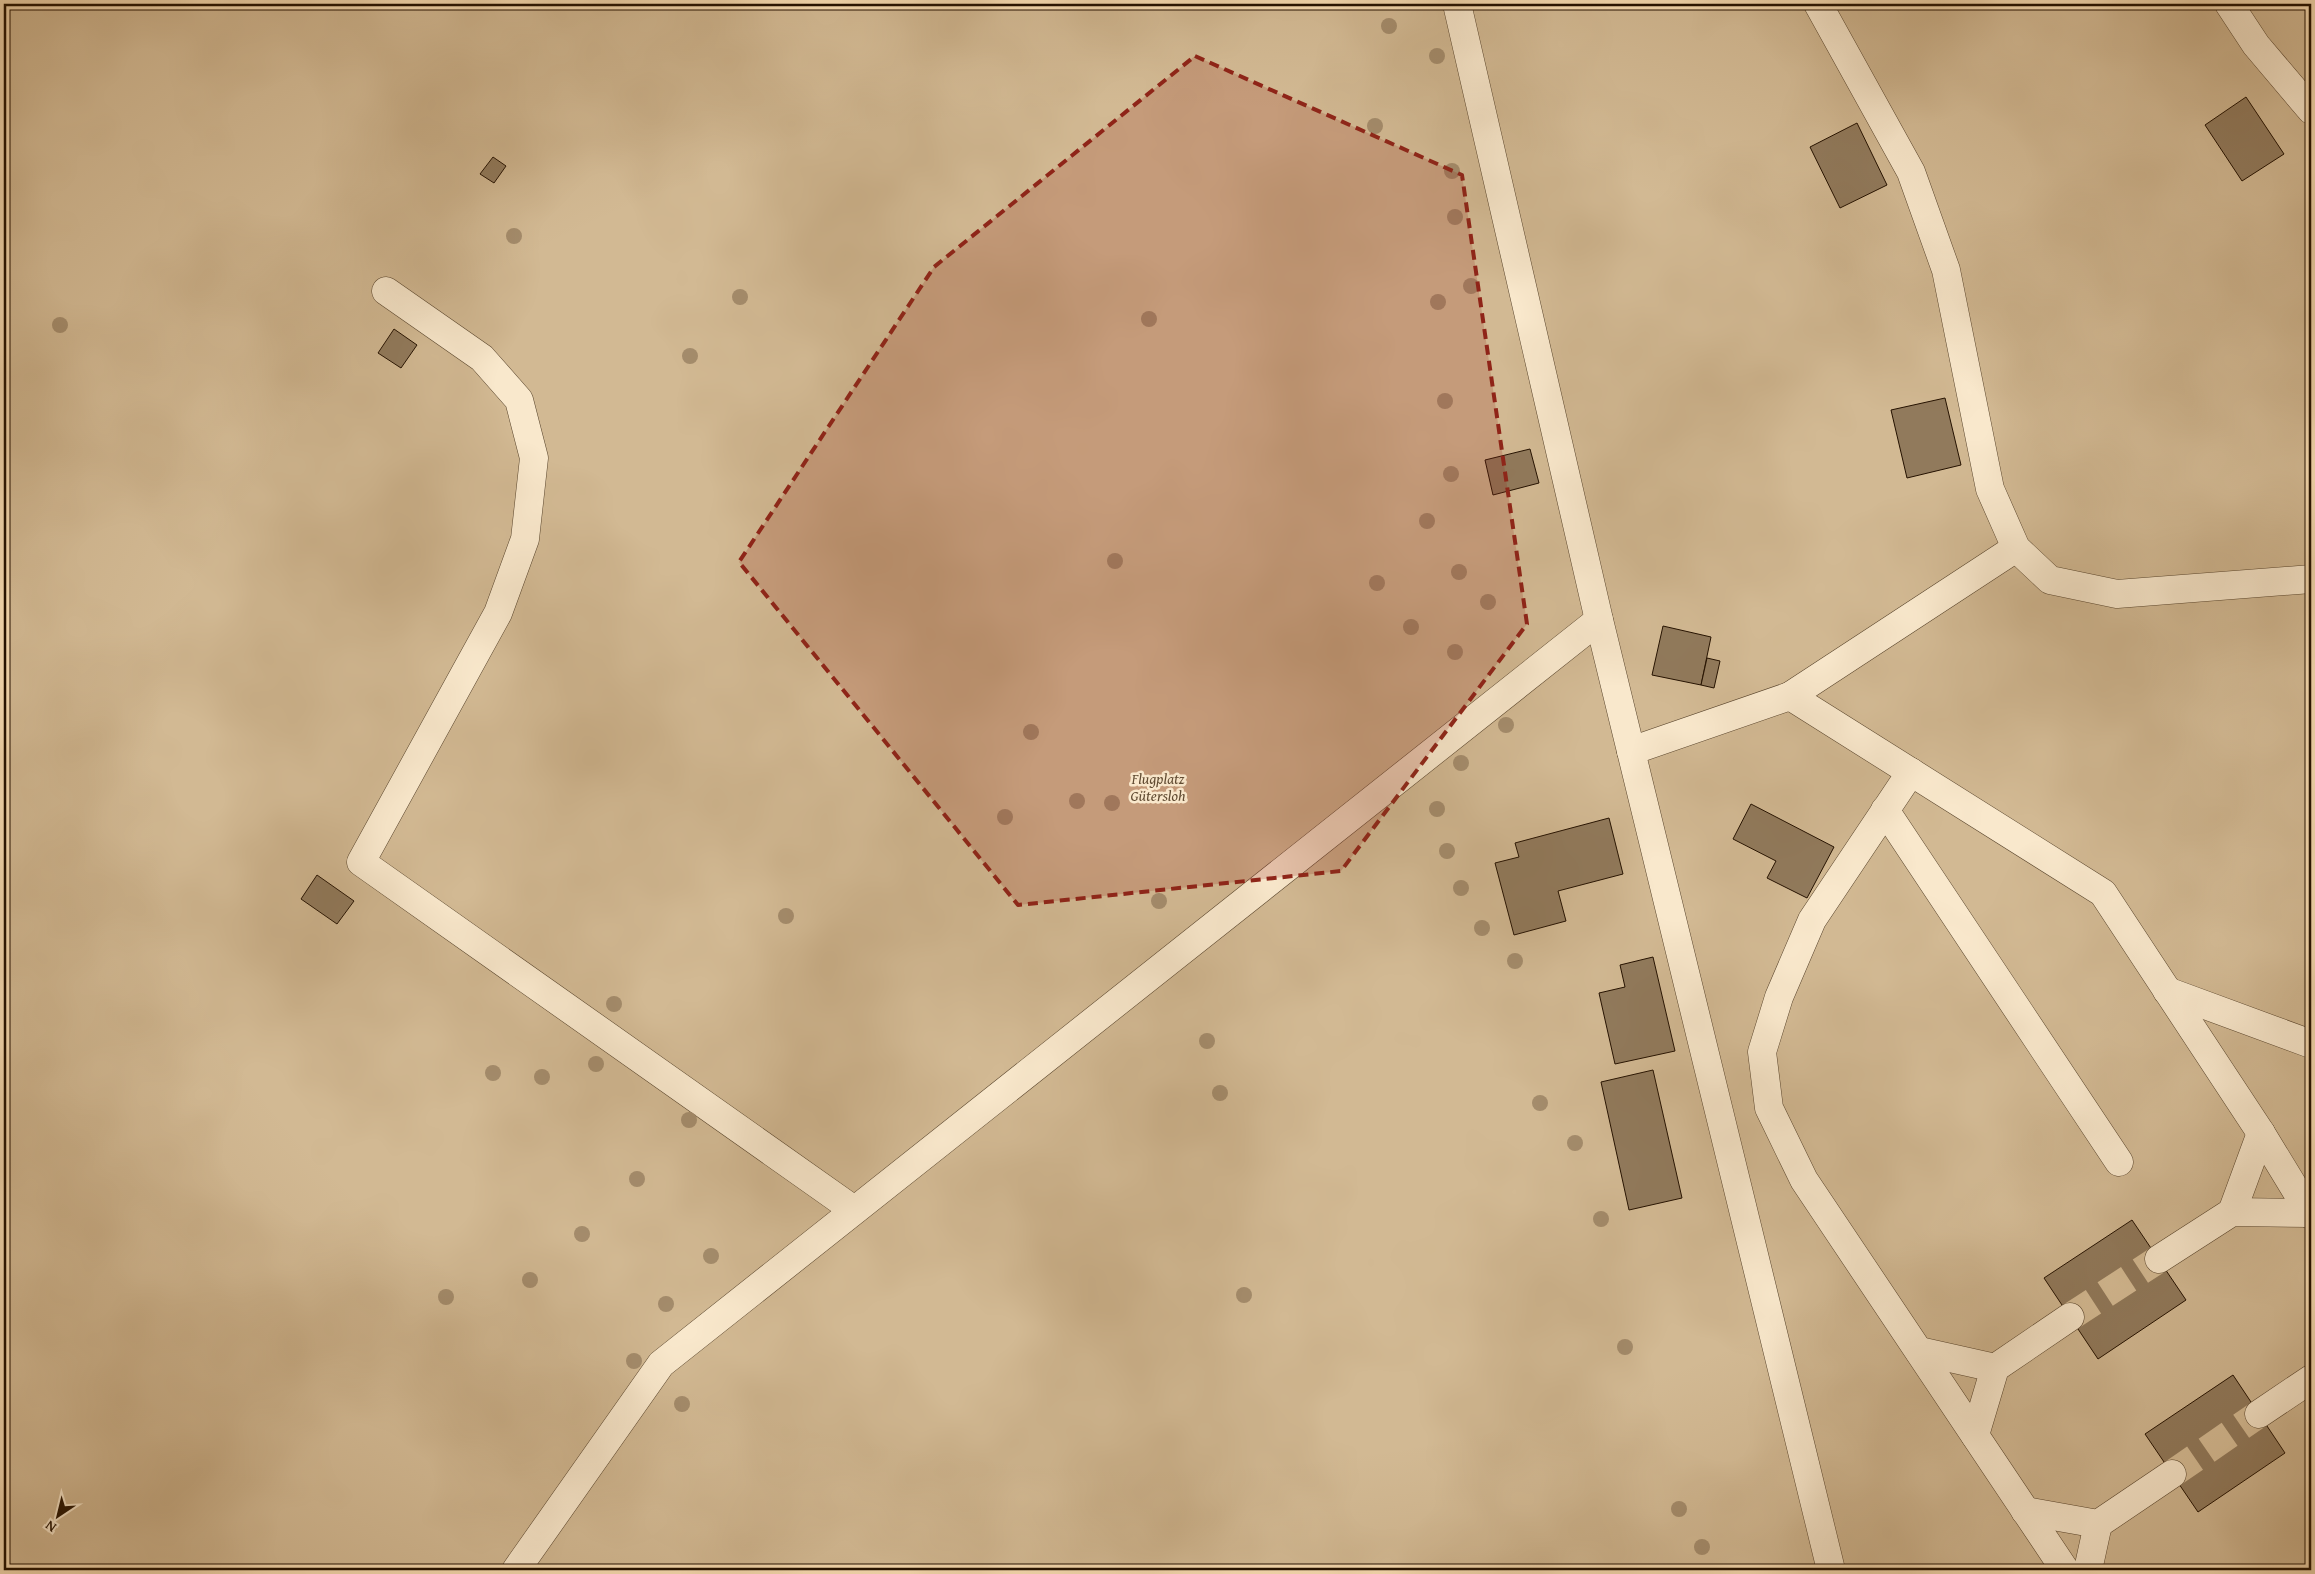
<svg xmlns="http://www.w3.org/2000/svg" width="2315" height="1574" font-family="'Gentium Book Plus',serif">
<rect width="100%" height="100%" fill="#f6dbb1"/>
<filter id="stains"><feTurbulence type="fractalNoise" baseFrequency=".004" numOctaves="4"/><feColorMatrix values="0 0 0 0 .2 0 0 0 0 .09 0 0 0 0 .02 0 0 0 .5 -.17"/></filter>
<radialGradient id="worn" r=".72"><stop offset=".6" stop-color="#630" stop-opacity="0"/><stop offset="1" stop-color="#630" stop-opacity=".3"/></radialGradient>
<rect fill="#d2b993" stroke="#7b654a" x="4" y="4" width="2307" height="1566"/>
<g fill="#917a5c" stroke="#241100">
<path d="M2246,97L2284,154L2242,181L2205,125Z"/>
<path d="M1857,123L1887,185L1840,208L1810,147Z"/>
<path d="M493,157L506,166L494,183L480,174Z"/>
<path d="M394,329L417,345L401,368L378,353Z"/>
<path d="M1945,398L1961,465L1907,478L1891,410Z"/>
<path d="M1530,449L1539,483L1493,495L1485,460Z"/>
<path d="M1663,626L1711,637L1701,685L1652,675Z"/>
<path d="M1707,658L1720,661L1714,688L1701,685Z"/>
<path d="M1751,804L1834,847L1807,898L1767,878L1776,861L1733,839Z"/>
<path d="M1609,818L1623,874L1558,891L1566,921L1514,935L1495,863L1519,857L1515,843Z"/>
<path d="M317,875L354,901L337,924L301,899Z"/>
<path d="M1653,957L1675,1051L1615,1064L1599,993L1625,987L1620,965Z"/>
<path d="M1653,1070L1682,1198L1629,1210L1601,1082Z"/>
<path d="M2132,1220L2186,1300L2098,1359L2044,1278Z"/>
<path d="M2233,1375L2285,1453L2198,1512L2145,1434Z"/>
</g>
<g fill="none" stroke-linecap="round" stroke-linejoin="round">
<g stroke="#d6bd96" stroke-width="28" stroke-dasharray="28 14" stroke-linecap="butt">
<path d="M2070,1317L2159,1259"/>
<path d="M2172,1474L2259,1414"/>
</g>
<g stroke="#58442c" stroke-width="29">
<g id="minor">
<path d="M1457,4L1599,620L1831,1570"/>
<path d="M1818,4L1911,172L1946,270L1990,489L2016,548L2050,580L2117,594L2311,579"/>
<path d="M2229,4L2256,45L2311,110"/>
<path d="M386,291L482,358L519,400L534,458L525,539L498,613L361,862L854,1210"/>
<path d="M1790,696L2103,893L2261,1133L2311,1215"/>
<path d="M1631,751L1790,696L2016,548"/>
<path d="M1911,772L1812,920L1779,997L1762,1052L1769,1108L1804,1180L2065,1570"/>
<path d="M1885,810L2119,1162"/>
<path d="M2167,991L2311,1044"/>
<path d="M2232,1212L2261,1133"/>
<path d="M2159,1259L2232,1212L2310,1213"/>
<path d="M1919,1351L1995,1368"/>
<path d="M2259,1414L2311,1379"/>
<path d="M1975,1435L1995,1368L2070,1317"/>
<path d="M2025,1511L2098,1524L2172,1474"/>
<path d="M516,1570L661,1364L1599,620"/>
<path d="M2088,1570L2098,1524"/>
</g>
</g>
<use href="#minor" stroke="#f9e8cc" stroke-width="28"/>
</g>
<g fill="#a48c6c">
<circle cx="1389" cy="26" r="8"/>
<circle cx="1437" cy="56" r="8"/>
<circle cx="1375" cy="126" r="8"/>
<circle cx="1452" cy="171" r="8"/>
<circle cx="1455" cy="217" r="8"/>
<circle cx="514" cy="236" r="8"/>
<circle cx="1471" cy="286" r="8"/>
<circle cx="740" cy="297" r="8"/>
<circle cx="1438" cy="302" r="8"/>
<circle cx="1149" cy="319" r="8"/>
<circle cx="60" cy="325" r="8"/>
<circle cx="690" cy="356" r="8"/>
<circle cx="1445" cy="401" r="8"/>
<circle cx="1451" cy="474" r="8"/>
<circle cx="1427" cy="521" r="8"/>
<circle cx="1115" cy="561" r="8"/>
<circle cx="1459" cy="572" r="8"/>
<circle cx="1377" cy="583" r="8"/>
<circle cx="1488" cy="602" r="8"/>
<circle cx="1411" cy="627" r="8"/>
<circle cx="1455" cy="652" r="8"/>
<circle cx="1506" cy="725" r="8"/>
<circle cx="1031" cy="732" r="8"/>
<circle cx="1461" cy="763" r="8"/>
<circle cx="1077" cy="801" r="8"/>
<circle cx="1112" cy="803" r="8"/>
<circle cx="1437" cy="809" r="8"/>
<circle cx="1005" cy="817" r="8"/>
<circle cx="1447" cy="851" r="8"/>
<circle cx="1461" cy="888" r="8"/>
<circle cx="1159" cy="901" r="8"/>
<circle cx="786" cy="916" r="8"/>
<circle cx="1482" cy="928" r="8"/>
<circle cx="1515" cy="961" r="8"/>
<circle cx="614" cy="1004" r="8"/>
<circle cx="1207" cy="1041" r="8"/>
<circle cx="596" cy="1064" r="8"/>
<circle cx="493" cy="1073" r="8"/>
<circle cx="542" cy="1077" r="8"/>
<circle cx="1220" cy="1093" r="8"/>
<circle cx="1540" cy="1103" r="8"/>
<circle cx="689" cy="1120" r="8"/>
<circle cx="1575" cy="1143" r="8"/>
<circle cx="637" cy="1179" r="8"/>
<circle cx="1601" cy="1219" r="8"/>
<circle cx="582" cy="1234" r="8"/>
<circle cx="711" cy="1256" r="8"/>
<circle cx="530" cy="1280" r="8"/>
<circle cx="1244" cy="1295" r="8"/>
<circle cx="446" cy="1297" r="8"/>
<circle cx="666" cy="1304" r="8"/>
<circle cx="1625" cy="1347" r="8"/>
<circle cx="634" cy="1361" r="8"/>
<circle cx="682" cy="1404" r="8"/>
<circle cx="1679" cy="1509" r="8"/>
<circle cx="1702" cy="1547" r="8"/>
</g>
<path fill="#8f2418" fill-opacity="0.2" stroke="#8f2418" stroke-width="4" stroke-dasharray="10 6" stroke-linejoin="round" d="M1195,56L1462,175L1527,624L1341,871L1018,905L739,562L934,267Z"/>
<g text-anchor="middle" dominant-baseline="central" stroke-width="5" stroke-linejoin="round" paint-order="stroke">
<g font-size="15" font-style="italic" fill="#614c33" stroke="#f9e8cc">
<text x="1158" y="778">Flugplatz<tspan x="1158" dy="17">Gütersloh</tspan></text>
</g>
</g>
<rect width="2315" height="1574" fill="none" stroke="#f6dbb1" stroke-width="20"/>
<rect x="5" y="5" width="2305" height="1564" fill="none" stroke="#241100" stroke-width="2.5"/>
<rect x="10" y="10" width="2295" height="1554" fill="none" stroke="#241100"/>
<g transform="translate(58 1516) rotate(215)" stroke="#f9e8cc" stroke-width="4" paint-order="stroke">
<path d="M0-4L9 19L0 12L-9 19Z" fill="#241100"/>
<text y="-8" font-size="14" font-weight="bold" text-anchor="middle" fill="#241100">N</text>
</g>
<rect width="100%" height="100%" filter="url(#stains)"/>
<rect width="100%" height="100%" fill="url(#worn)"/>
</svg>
